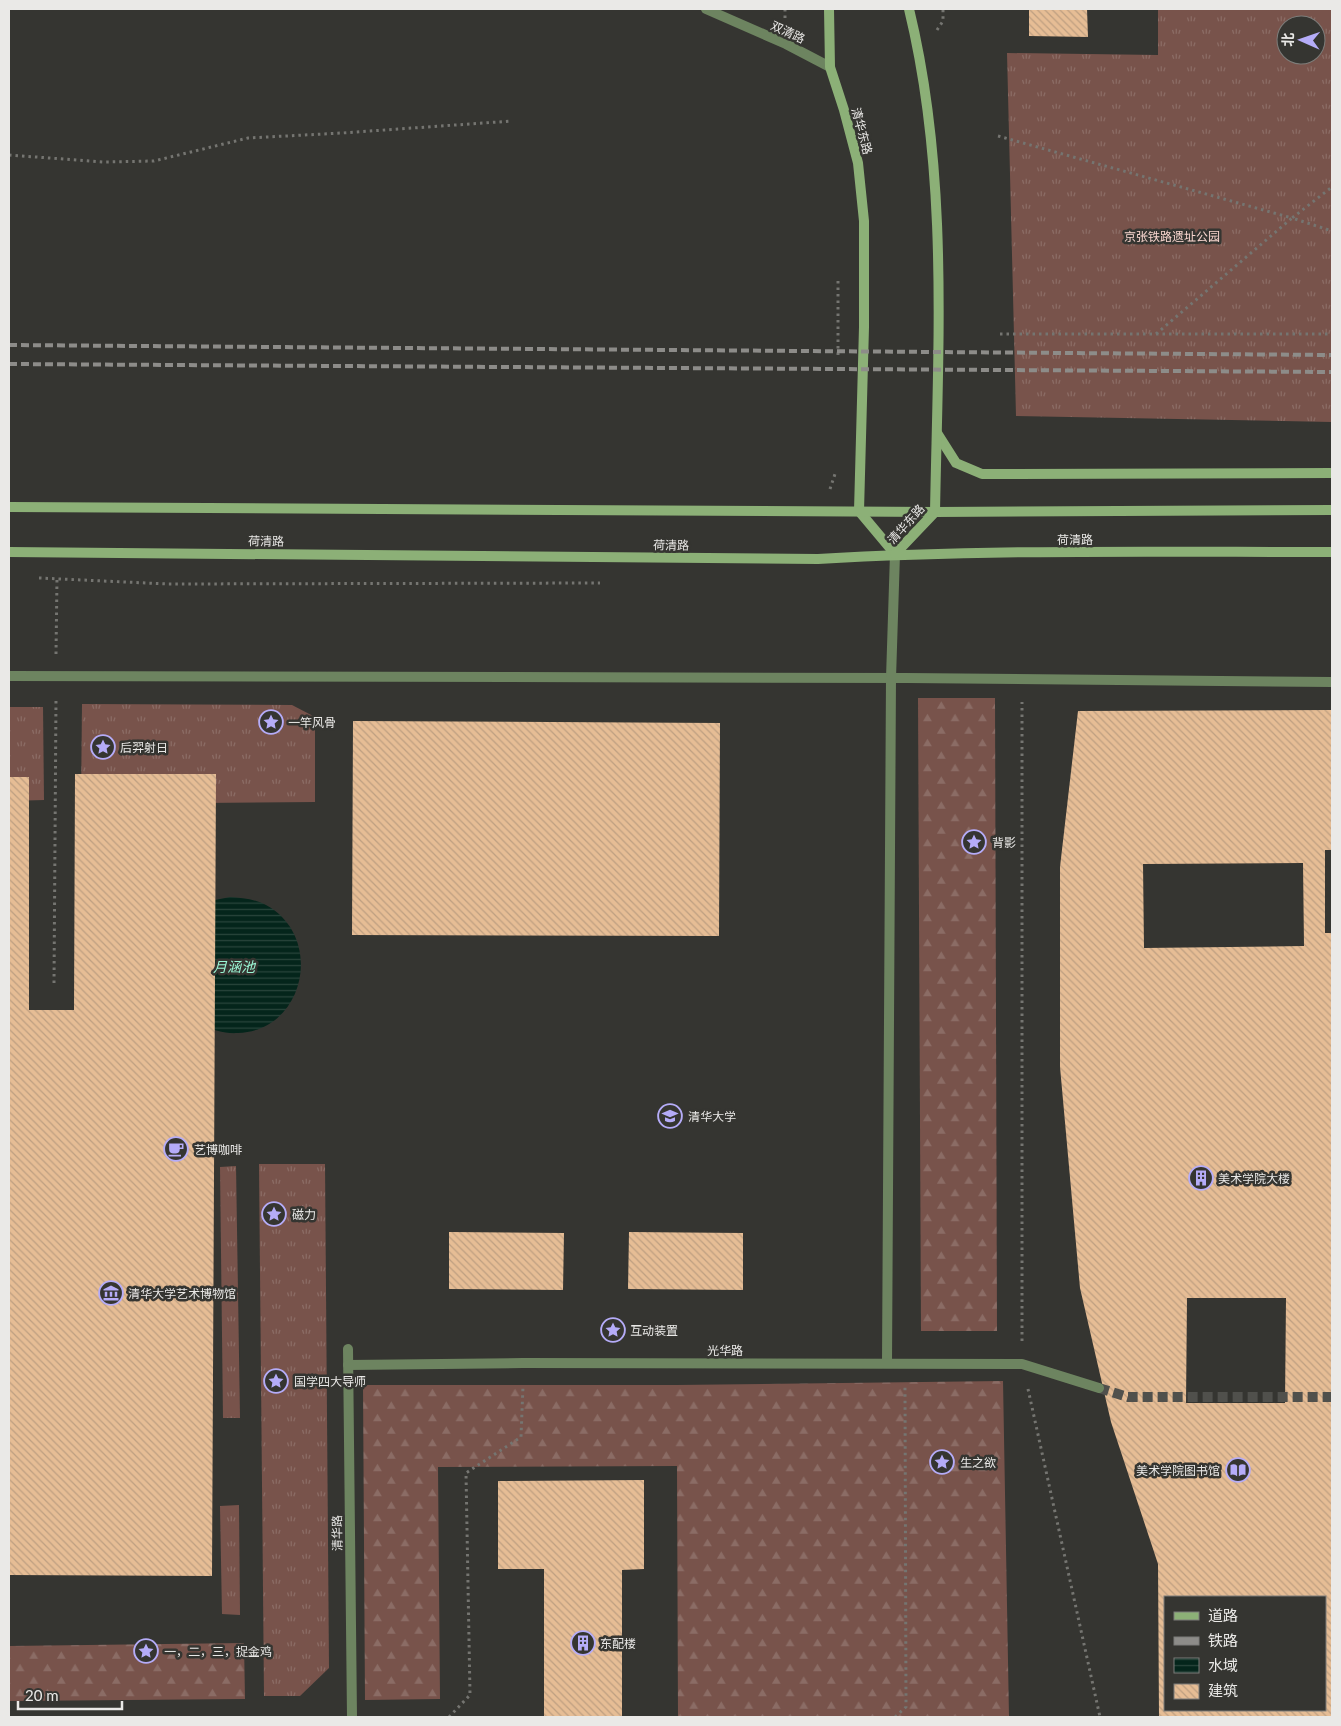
<svg xmlns="http://www.w3.org/2000/svg" width="1341" height="1726" font-family="Lato,'Noto Sans SC',sans-serif">
<defs>
<pattern id="grass-tufts" width="24" height="20" patternUnits="userSpaceOnUse" patternTransform="scale(1.25)"><rect width="24" height="20" fill="#78534b"/><path d="M3 7l-1-3M5 7V3M7 7l1-3M15 17l-1-3M17 17v-4M19 17l1-3" fill="none" stroke="#8b6c65"/></pattern>
<pattern id="forest-firs" width="22" height="20" patternUnits="userSpaceOnUse" patternTransform="scale(1.25)"><rect width="22" height="20" fill="#78534b"/><path d="M5 1l3.5 6h-7zM16 11l3.5 6h-7z" fill="#8b6c65"/></pattern>
<pattern id="water-rules" width="6" height="5" patternUnits="userSpaceOnUse" patternTransform="scale(1.25)"><rect width="6" height="5" fill="#04251b"/><path d="M0 2.5h6" fill="none" stroke="#29453c"/></pattern>
<pattern id="building-back-hatch" width="6" height="6" patternUnits="userSpaceOnUse" patternTransform="scale(1.25)"><rect width="6" height="6" fill="#e6bd95"/><path d="M-1 5l2 2M0 0l6 6M5-1l2 2" fill="none" stroke="#be9f81"/></pattern>
</defs>
<rect width="100%" height="100%" fill="#353531"/>
<g fill="url(#grass-tufts)" fill-rule="evenodd">
<path d="M1158,9H1332V422L1016,416L1007,53L1158,55ZM1286,25H1316V55H1286Z"/>
<path d="M82,704L292,705L315,717V802L81,804Z"/>
<path d="M9,707H43L44,800L9,801Z"/>
<path d="M259,1164H325L329,1668L300,1696H264Z"/>
<path d="M236,1166L240,1418H223L220,1167Z"/>
<path d="M239,1505L240,1615L222,1614L220,1506Z"/>
</g>
<g fill="url(#forest-firs)">
<path d="M918,698H995L997,1331H921Z"/>
<path d="M1003,1381L1009,1717H678L677,1466L438,1467L440,1699L365,1700L363,1385H677Z"/>
<path d="M244,1643L245,1699L9,1701V1646Z"/>
</g>
<path fill="url(#water-rules)" d="M230,897C242,898 255,899 266,905C325,937 305,1031 238,1033C225,1034 213,1030 201,1025L210,901Z"/>
<g fill="url(#building-back-hatch)" fill-rule="evenodd">
<path d="M1029,9H1087L1088,37L1029,36Z"/>
<path d="M1332,710V850H1325V933H1332V1717H1159L1158,1564L1111,1422L1080,1288L1060,1067V867L1078,711ZM1303,863L1304,946L1144,948L1143,864ZM1187,1298H1286L1285,1403H1186ZM1165,1597H1325V1710H1165Z"/>
<path d="M353,721L720,723L719,936L352,935Z"/>
<path d="M75,774H216L212,1576L9,1575V777H29V1010H74Z"/>
<path d="M449,1232L564,1233L563,1290L449,1289Z"/>
<path d="M629,1232L743,1233V1290L628,1289Z"/>
<path d="M644,1480V1569L622,1570V1717H544V1569H498V1481Z"/>
</g>
<g fill="none" stroke-linecap="round" stroke-linejoin="round">
<path stroke="#50504c" stroke-width="10" stroke-dasharray="10 5" stroke-linecap="butt" d="M1099,1388L1128,1397H1332"/>
<g stroke="#757571" stroke-width="3" stroke-dasharray="2.5 4" stroke-linecap="butt">
<path d="M785,9V18"/>
<path d="M937,30L943,21V9"/>
<path d="M998,136L1292,218L1332,187"/>
<path d="M9,155L103,162L154,161L248,138L342,133L512,121"/>
<path d="M1000,334H1332"/>
<path d="M1156,334L1292,218L1332,231"/>
<path d="M838,355V281"/>
<path d="M830,489L836,471"/>
<path d="M39,578L168,584L600,583"/>
<path d="M56,654L57,578"/>
<path d="M54,983L56,698"/>
<path d="M1022,1341V702"/>
<path d="M1028,1389L1100,1717"/>
<path d="M449,1717L470,1695L466,1473L521,1437L523,1386"/>
<path d="M895,1717L906,1707L905,1385"/>
</g>
<g stroke="#6d8460" stroke-width="10">
<path d="M9,676L907,678L1332,682"/>
<path d="M887,1363L891,678L895,554"/>
</g>
<g stroke="#6d8460" stroke-width="10">
<path d="M348,1349L352,1717"/>
<path d="M348,1365L523,1363L1022,1364L1099,1388"/>
</g>
<path stroke="#6d8460" stroke-width="10" d="M706,9L786,44L830,67"/>
<g stroke="#8cb077" stroke-width="10">
<path d="M829,9L830,67L844,110L858,163L864,221V327L859,511L895,554"/>
<path d="M937,433L956,463L982,474L1332,473"/>
<path d="M9,507L935,512L1332,510"/>
<path d="M9,552L818,559C989,549 1161,552 1332,552"/>
<path d="M895,554L935,512C938,344 949,173 909,9"/>
</g>
<g stroke="#8d8c89" stroke-width="4" stroke-dasharray="8 4" stroke-linecap="butt">
<path d="M9,345L1332,355"/>
<path d="M9,364L1332,372"/>
</g>
</g>
<defs>
<g id="sight-ring" transform="scale(1.25)"><circle r="9.5" fill="#353531" stroke="#b5acf8" stroke-width="1.5"/><path d="M0-6L1.8-2.2L6-1.7L2.9 1.2L3.7 5.4L0 3.3L-3.7 5.4L-2.9 1.2L-6-1.7L-1.8-2.2Z" fill="#b5acf8"/></g>
<g id="university-ring" transform="scale(1.25)"><circle r="9.5" fill="#353531" stroke="#b5acf8" stroke-width="1.5"/><path d="M0-5L7-2L0 1L-7-2ZM-4 1L0 2.5L4 1V4Q0 6-4 4Z" fill="#b5acf8"/></g>
<g id="cafe-ring" transform="scale(1.25)"><circle r="9.5" fill="#353531" stroke="#b5acf8" stroke-width="1.5"/><path d="M-5.5-4.5H6V0H3Q3 3.5 0 3.5H-2.5Q-5.5 3.5-5.5 0ZM3-3.2v2h1.7v-2ZM-6 4.5H4V6H-6Z" fill="#b5acf8"/></g>
<g id="building-ring" transform="scale(1.25)"><circle r="9.5" fill="#353531" stroke="#b5acf8" stroke-width="1.5"/><path d="M-4-6H4V6H1V3H-1V6H-4ZM-2.5-4.3h1.7v1.8h-1.7ZM.8-4.3h1.7v1.8H.8ZM-2.5-1h1.7V.8h-1.7ZM.8-1h1.7V.8H.8Z" fill="#b5acf8"/></g>
<g id="museum-ring" transform="scale(1.25)"><circle r="9.5" fill="#353531" stroke="#b5acf8" stroke-width="1.5"/><path d="M0-6L6-3V-2H-6V-3ZM-5-1h2V3h-2ZM-1-1h2V3h-2ZM3-1h2V3H3ZM-6 4H6V6H-6Z" fill="#b5acf8"/></g>
<g id="library-ring" transform="scale(1.25)"><circle r="9.5" fill="#353531" stroke="#b5acf8" stroke-width="1.5"/><path d="M-6-4Q-3-5.5-.7-3.5V5Q-3 3-6 4ZM6-4Q3-5.5 .7-3.5V5Q3 3 6 4Z" fill="#b5acf8"/></g>
</defs>
<g fill-rule="evenodd">
<use href="#sight-ring" x="271" y="722"/>
<use href="#sight-ring" x="103" y="747"/>
<use href="#sight-ring" x="974" y="842"/>
<use href="#university-ring" x="670" y="1116"/>
<use href="#cafe-ring" x="176" y="1149"/>
<use href="#building-ring" x="1201" y="1178"/>
<use href="#sight-ring" x="274" y="1214"/>
<use href="#museum-ring" x="111" y="1293"/>
<use href="#sight-ring" x="613" y="1330"/>
<use href="#sight-ring" x="276" y="1381"/>
<use href="#sight-ring" x="942" y="1462"/>
<use href="#library-ring" x="1238" y="1470"/>
<use href="#building-ring" x="583" y="1643"/>
<use href="#sight-ring" x="146" y="1651"/>
</g>
<g text-anchor="middle" dominant-baseline="central" stroke-width="5" stroke-linejoin="round" paint-order="stroke">
<g font-size="12" fill="#eae9e7" stroke="#353531">
<text transform="translate(788 32) rotate(25)">双清路</text>
<text transform="translate(862 131) rotate(75)">清华东路</text>
<text transform="translate(906 524) rotate(-48)">清华东路</text>
<text x="1075" y="539">荷清路</text>
<text transform="translate(266 541) rotate(1)">荷清路</text>
<text transform="translate(671 545) rotate(1)">荷清路</text>
<text x="725" y="1350">光华路</text>
<text transform="translate(337 1533) rotate(-91)">清华路</text>
</g>
<g font-size="12" fill="#f8d5ce" stroke="#353531">
<text x="1172" y="236">京张铁路遗址公园</text>
</g>
<g font-size="12" fill="#eae9e7" stroke="#353531" text-anchor="start">
<text x="288" y="722">一竿风骨</text>
<text x="120" y="747">后羿射日</text>
<text x="992" y="842">背影</text>
<text x="688" y="1116">清华大学</text>
<text x="194" y="1149">艺博咖啡</text>
<text x="1218" y="1178">美术学院大楼</text>
<text x="292" y="1214">磁力</text>
<text x="128" y="1293">清华大学艺术博物馆</text>
<text x="630" y="1330">互动装置</text>
<text x="294" y="1381">国学四大导师</text>
<text x="960" y="1462">生之欲</text>
<text x="1220" y="1470" text-anchor="end">美术学院图书馆</text>
<text x="600" y="1643">东配楼</text>
<text x="164" y="1651">一，二，三，捉金鸡</text>
</g>
<g font-size="14" font-style="italic" fill="#9af6d4" stroke="#353531">
<text x="234" y="966">月涵池</text>
</g>
</g>
<rect width="1341" height="1726" fill="none" stroke="#eae9e7" stroke-width="20"/>
<rect x="1164" y="1596" width="162" height="115" fill="#353531" stroke="#7d7d7a"/>
<rect x="1174" y="1612" width="25" height="8" fill="#8cb077" stroke="#7d7d7a"/>
<text x="1208" y="1621" font-size="15" fill="#eae9e7">道路</text>
<rect x="1174" y="1637" width="25" height="8" fill="#8d8c89" stroke="#7d7d7a"/>
<text x="1208" y="1646" font-size="15" fill="#eae9e7">铁路</text>
<rect x="1174" y="1658" width="25" height="15" fill="url(#water-rules)" stroke="#7d7d7a"/>
<text x="1208" y="1671" font-size="15" fill="#eae9e7">水域</text>
<rect x="1174" y="1684" width="25" height="15" fill="url(#building-back-hatch)" stroke="#7d7d7a"/>
<text x="1208" y="1696" font-size="15" fill="#eae9e7">建筑</text>
<g transform="translate(1301 40) rotate(272)"><circle r="24" fill="#353531" stroke="#7d7d7a"/>
<path d="M0-4L9 19L0 12L-9 19Z" fill="#b5acf8"/>
<text y="-8" font-size="14" font-weight="bold" text-anchor="middle" fill="#eae9e7">北</text>
</g>
<path d="M18 1701v8h104v-8" fill="none" stroke="#eae9e7" stroke-width="2.5"/>
<text x="25" y="1701" font-size="15" fill="#eae9e7" stroke="#353531" stroke-width="4" paint-order="stroke">20 m</text>
</svg>
